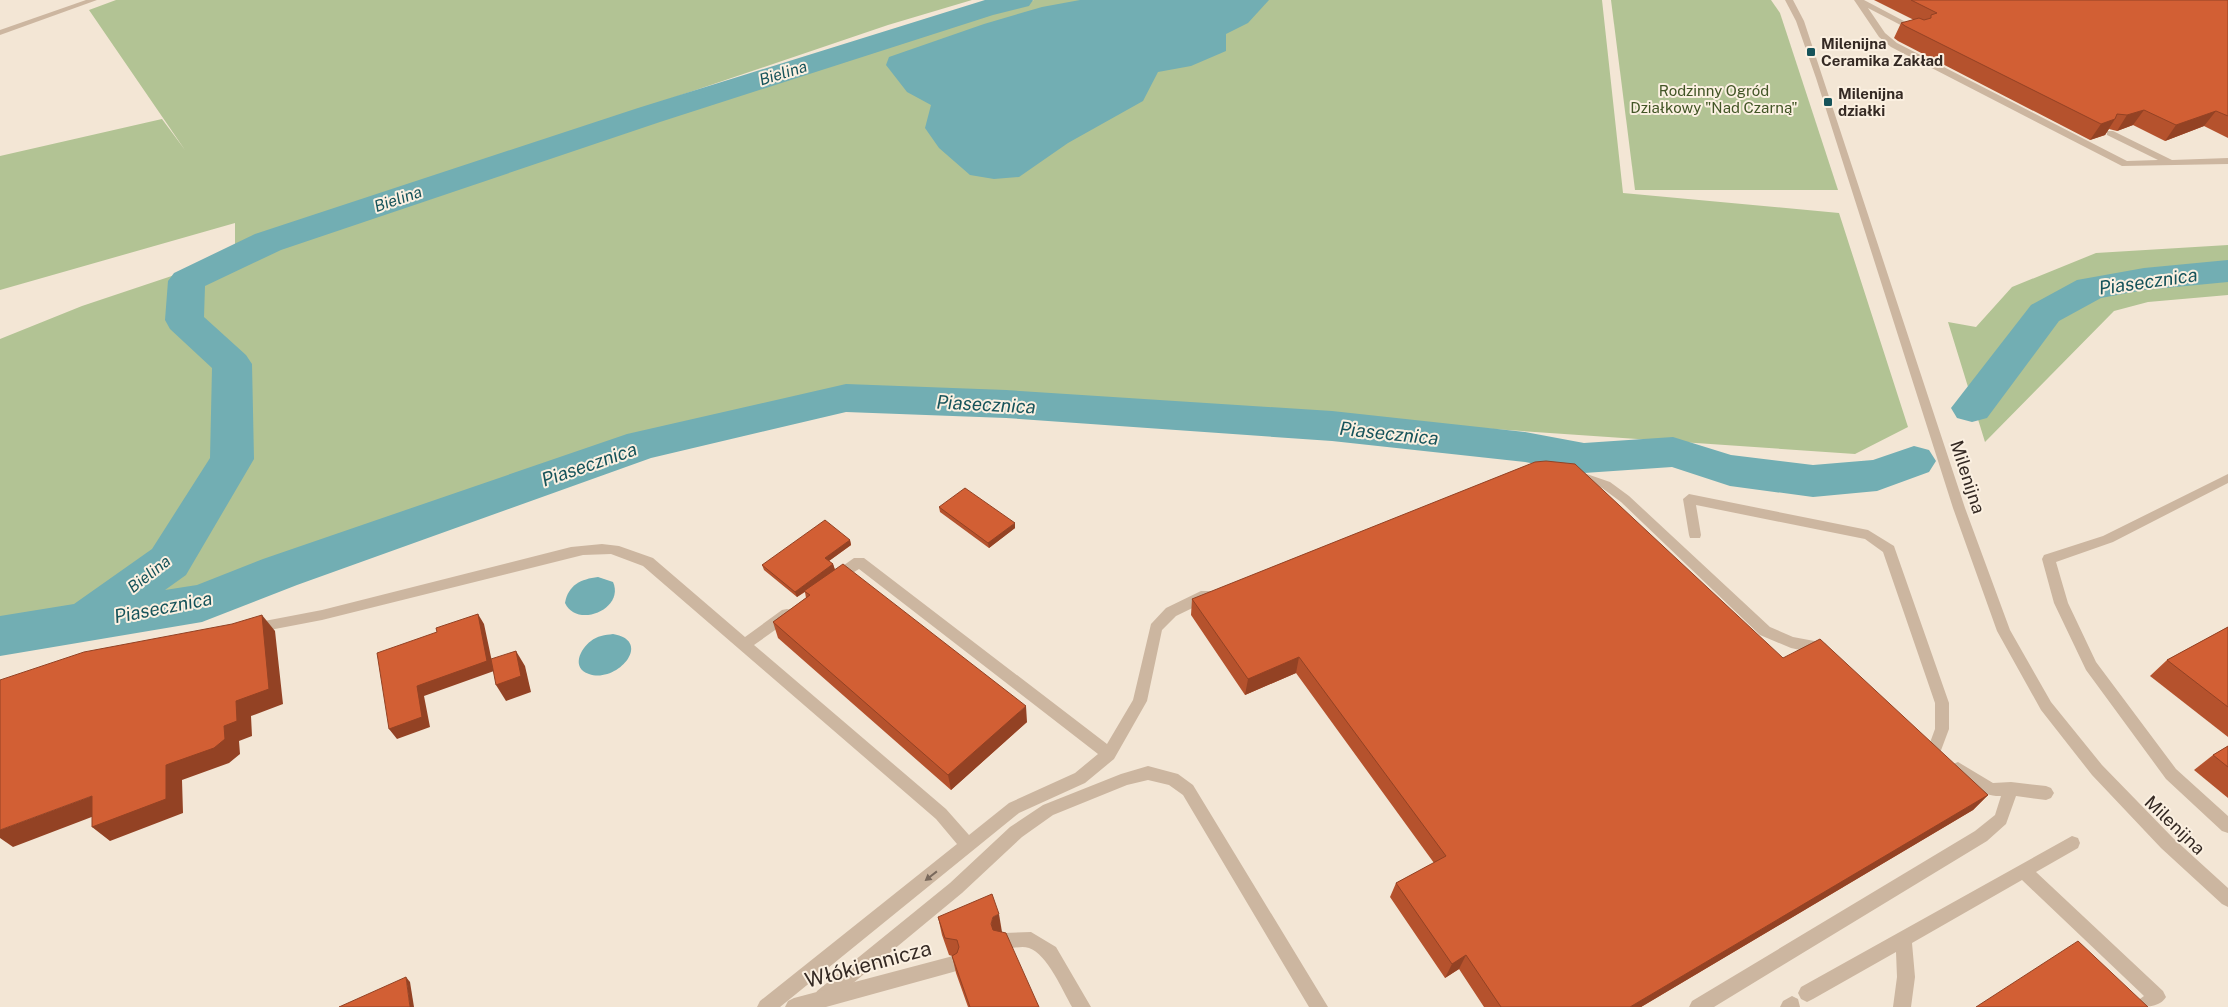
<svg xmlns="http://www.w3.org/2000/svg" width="2228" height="1007" font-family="'Public Sans',sans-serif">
<rect width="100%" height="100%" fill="#f3e6d5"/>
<g fill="#b2c394">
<path d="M116,0H972L888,25L235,246V223L0,290V156L162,119L185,150L89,10Z"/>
<path d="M1034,0H1602L1623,193L1839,213L1908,427L1855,454L1042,398L847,395L644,442L277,570L104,609L0,624V339L82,306L650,116L986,11Z"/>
<path d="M1611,0H1771L1780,13L1838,190H1635Z"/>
<path d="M2228,245V295L2148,302L2114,311L1985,442L1948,322L1976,327L2012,287L2096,253Z"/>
</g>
<g fill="#72aeb3">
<path d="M1080,0H1269L1248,23L1226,34V51L1191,66L1158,72L1143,101L1068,143L1019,177L994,179L970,175L939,148L925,128L931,105L907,92L886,65L889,57L984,24L1042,7Z"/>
<path d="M598,577L613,582C625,609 577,629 565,603C568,585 581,579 598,577Z"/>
<path d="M613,634C654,641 617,684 589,674C571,668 580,649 591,641C597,636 605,635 613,634Z"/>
</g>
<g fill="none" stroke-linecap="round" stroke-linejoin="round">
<g fill="#72aeb3" fill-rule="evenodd">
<path d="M985,0H1033L1029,6L993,15L660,122L281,250L205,286L204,317L246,355L252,364L254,459L186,575L165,590L197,585L263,559L627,434L846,384L1006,390L1332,411L1525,432L1584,443L1673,437L1731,455L1813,465L1873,460L1914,446L1929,450L1936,461L1929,472L1877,491L1813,497L1730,486L1672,467L1584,473L1525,462L1332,441L1006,418L846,412L651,458L297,585L202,622L0,656V616L74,604L152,549L210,458L212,368L170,329L165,320L168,281L174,273L255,234L638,108Z"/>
<path d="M2228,260V282L2144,290L2101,298L2059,321L1987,418L1972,422L1957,418L1951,408L2031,305L2077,280L2144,268Z"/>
</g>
<g fill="#ccb6a0" fill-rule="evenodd">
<path d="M1854,0H1864L1921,30L1914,32L1868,8L1885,33L1897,43L2127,161L2158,160L2107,135V131H2113L2172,160L2228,158V164L2122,166L1891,47L1879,37Z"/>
<path d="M1578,471L1610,482L1629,496L1770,627L1793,637L1825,643L1830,649L1828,653L1823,655L1791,648L1760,635L1621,502L1602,488L1574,478L1572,475Z"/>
<path d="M2228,474V483L2113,542L2056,562L2068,603L2096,662L2176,769L2228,816V833L2222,831L2166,779L2086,670L2054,603L2042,559L2044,555L2103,536Z"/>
<path d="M1689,494L1868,530L1894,546L1895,549L1949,703V729L1940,753L1935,754L1930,753L1928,748L1935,729V703L1883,552L1865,539L1696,505L1701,535L1700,538H1690L1689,535L1683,499Z"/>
<path d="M602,544L619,546L653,558L745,637L782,610L787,609L792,610L794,614L792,618L754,645L946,809L969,835L1009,803L1075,773L1098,754L859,569L835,584L830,583L828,579L830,575L854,558H864L1107,744L1133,700L1151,624L1166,608L1201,591H1211L1213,595L1211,599L1176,616L1162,630L1147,701L1114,759L1085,783L1019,813L780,1007H757L760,1001L957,844L936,819L643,566L611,554L583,555L322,620L254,633L249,632L247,628L249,624L254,623L322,610L571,547Z"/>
<path d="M1958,762L1993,783L2011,782L2046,786L2051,788L2054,793L2051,798L2046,800L2016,796L2006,824L1987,841L1714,1007H1689L1692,1001L1975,831L1995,815L2001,796C1985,797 1958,784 1950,769L1953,764Z"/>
<path d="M1148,766L1178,774L1193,785L1328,1007H1309L1183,795L1169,785L1148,780L1127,785L1053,815L1022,837L962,893L829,1003L823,1006L817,1003L814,997L817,991L950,883L1010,827L1043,805L1121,774Z"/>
<path d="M2072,836L2078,838L2080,843L2078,848L2036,872L2163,991L2166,997C2160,1007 2147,1007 2134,1007L2137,1001L2144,996L2022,880L1912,943L1915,977L1911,1007H1893L1897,977L1896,952L1813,999L1807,1002L1801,999L1798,993L1801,987Z"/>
<path d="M1031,932L1056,947L1091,1007H1072C1063,991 1047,954 1029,948C1019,945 1008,951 998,947L996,941L998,935L1004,933Z"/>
<path d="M1792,996L1798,999L1800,1007H1780L1783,1001Z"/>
</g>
<path fill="#ccb6a0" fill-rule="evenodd" d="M953,956L959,958L961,964L959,970L953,972L826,1007H785L788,1001L794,998Z"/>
<g fill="#ccb6a0" fill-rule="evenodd">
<path d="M86,0H97L0,35V30Z"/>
<path d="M1785,0H1793L1804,21L1965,508L2010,630L2051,702L2102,765L2173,838L2228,888V907L2222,904L2161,848L2092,775L2041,710L1997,631L1953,508L1816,78L1796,21Z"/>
</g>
</g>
<g fill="#b5522d">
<path d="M1874,0H2228V138L2204,126L2165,141L2133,125L2117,131L2109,129L2105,135L2090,140L1898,41L1894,38L1901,23L1914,20Z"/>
<path d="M939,507L1015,528L989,548L940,512Z"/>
<path d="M850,540L851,545L829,561L833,564L835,570L1027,722L951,790L778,638L773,622L806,598L805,592L797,597L764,570L762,565Z"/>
<path d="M1192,599L1783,658L1988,795L1973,810L1641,1007H1484L1459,969L1445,978L1390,897L1396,883L1434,863L1296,673L1245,695L1191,615Z"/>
<path d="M2228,627V737L2150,676L2167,660Z"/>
<path d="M2228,746V798L2194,770L2213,755Z"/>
<path d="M938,917L1001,932L1039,1007H968L956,973L952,956L949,955L942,935Z"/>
</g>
<g fill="#934224">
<path d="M2144,110L2133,125L2117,131L2127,115Z"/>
<path d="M2216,111L2204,126L2165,141L2176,125Z"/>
<path d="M2115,119L2105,135L2090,140L2101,124Z"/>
<path d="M1015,523V528L989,548L988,543Z"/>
<path d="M850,540L851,545L826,563L825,558Z"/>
<path d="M833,564L835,570L797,597L795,592Z"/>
<path d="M478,614L484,624L494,671L424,696L430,727L397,739L389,729L417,686Z"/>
<path d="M262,615L275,631L283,704L251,716L252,736L239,741L240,754L229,763L182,780L183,813L110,841L92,827L166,765L224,726Z"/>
<path d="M516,651L525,666L531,692L506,701L496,685Z"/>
<path d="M1299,657L1296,673L1245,695L1248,679Z"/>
<path d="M1026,706L1027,722L951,790L948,775Z"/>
<path d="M1988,795L1973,810L1641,1007H1630Z"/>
<path d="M92,796L110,810L13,847L0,838V830Z"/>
<path d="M999,914L1002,932L994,942L991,924L993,917Z"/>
<path d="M1466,955L1459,969L1445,978L1452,964Z"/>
<path d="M406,977L410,982L414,1007H410Z"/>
</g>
<g fill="#d25f34" stroke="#934224">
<path d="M1911,0H2228V116L2216,111L2176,125L2144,110L2127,115L2117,114L2115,119L2101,124L1905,26L1901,23L1919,18L1924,20L1931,18V15L1937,13Z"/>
<path d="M1546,461L1575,464L1783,658L1820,639L1988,795L1630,1007H1501L1466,955L1452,964L1396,883L1446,856L1299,657L1248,679L1192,599L1535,462Z"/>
<path d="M965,488L1015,523L988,543L939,507Z"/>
<path d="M825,520L850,540L825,558L833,564L795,592L762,565Z"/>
<path d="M843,564L1026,706L948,775L773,622L810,595L804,591Z"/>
<path d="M478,614L487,661L417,686L422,717L389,729L377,653L437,632L436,628Z"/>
<path d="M262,615L269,689L236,701L237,721L224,726L225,739L214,748L166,765V799L92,827V796L0,830V680L84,652L232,624Z"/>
<path d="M2228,627V707L2167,660Z"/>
<path d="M516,651L521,676L496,685L491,659Z"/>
<path d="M2228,746V767L2213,755Z"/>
<path d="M992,894L999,914L993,917L991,924L993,930L1006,933L1039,1007H970L952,956L957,953L959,947L957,940L945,938L938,917Z"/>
<path d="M2078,941L2148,1007H1976Z"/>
<path d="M406,977L410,1007H339Z"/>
</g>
<defs><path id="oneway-solid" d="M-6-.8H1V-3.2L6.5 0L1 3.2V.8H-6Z" transform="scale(1.25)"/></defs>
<use fill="#79695c" href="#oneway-solid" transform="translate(931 876) rotate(142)"/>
<g fill="#16535a" stroke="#fbf0e1" stroke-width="2">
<rect x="1806" y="47" width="10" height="10" rx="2.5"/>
<rect x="1823" y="97" width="10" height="10" rx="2.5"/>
</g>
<g text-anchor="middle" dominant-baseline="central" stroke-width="4" stroke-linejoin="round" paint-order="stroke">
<g font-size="15" font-weight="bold" fill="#352a24" stroke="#fbf0e1" text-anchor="start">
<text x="1821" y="43">Milenijna<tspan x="1821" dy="17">Ceramika Zakład</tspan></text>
<text x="1838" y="93">Milenijna<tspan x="1838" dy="17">działki</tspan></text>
</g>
<g font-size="15" fill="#425526" stroke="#fbf0e1">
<text x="1714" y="90">Rodzinny Ogród<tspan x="1714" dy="17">Działkowy "Nad Czarną"</tspan></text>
</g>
<g font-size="16" font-style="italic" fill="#16535a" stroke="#fbf0e1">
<text transform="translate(783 73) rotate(-17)">Bielina</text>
<text transform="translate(398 199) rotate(-19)">Bielina</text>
<text transform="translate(149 574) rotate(-38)">Bielina</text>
</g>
<g font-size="18" fill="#352a24" stroke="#fbf0e1">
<text transform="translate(1968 477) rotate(72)">Milenijna</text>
<text transform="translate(2175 825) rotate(44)">Milenijna</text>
</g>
<g font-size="19" font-style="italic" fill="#16535a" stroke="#fbf0e1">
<text transform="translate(2148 281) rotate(-8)">Piasecznica</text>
<text transform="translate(986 404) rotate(3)">Piasecznica</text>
<text transform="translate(1389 433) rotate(6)">Piasecznica</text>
<text transform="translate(589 464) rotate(-19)">Piasecznica</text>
<text transform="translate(163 607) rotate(-11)">Piasecznica</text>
</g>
<g font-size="21" fill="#352a24" stroke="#fbf0e1">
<text transform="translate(868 964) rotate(-15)">Włókiennicza</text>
</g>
</g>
</svg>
